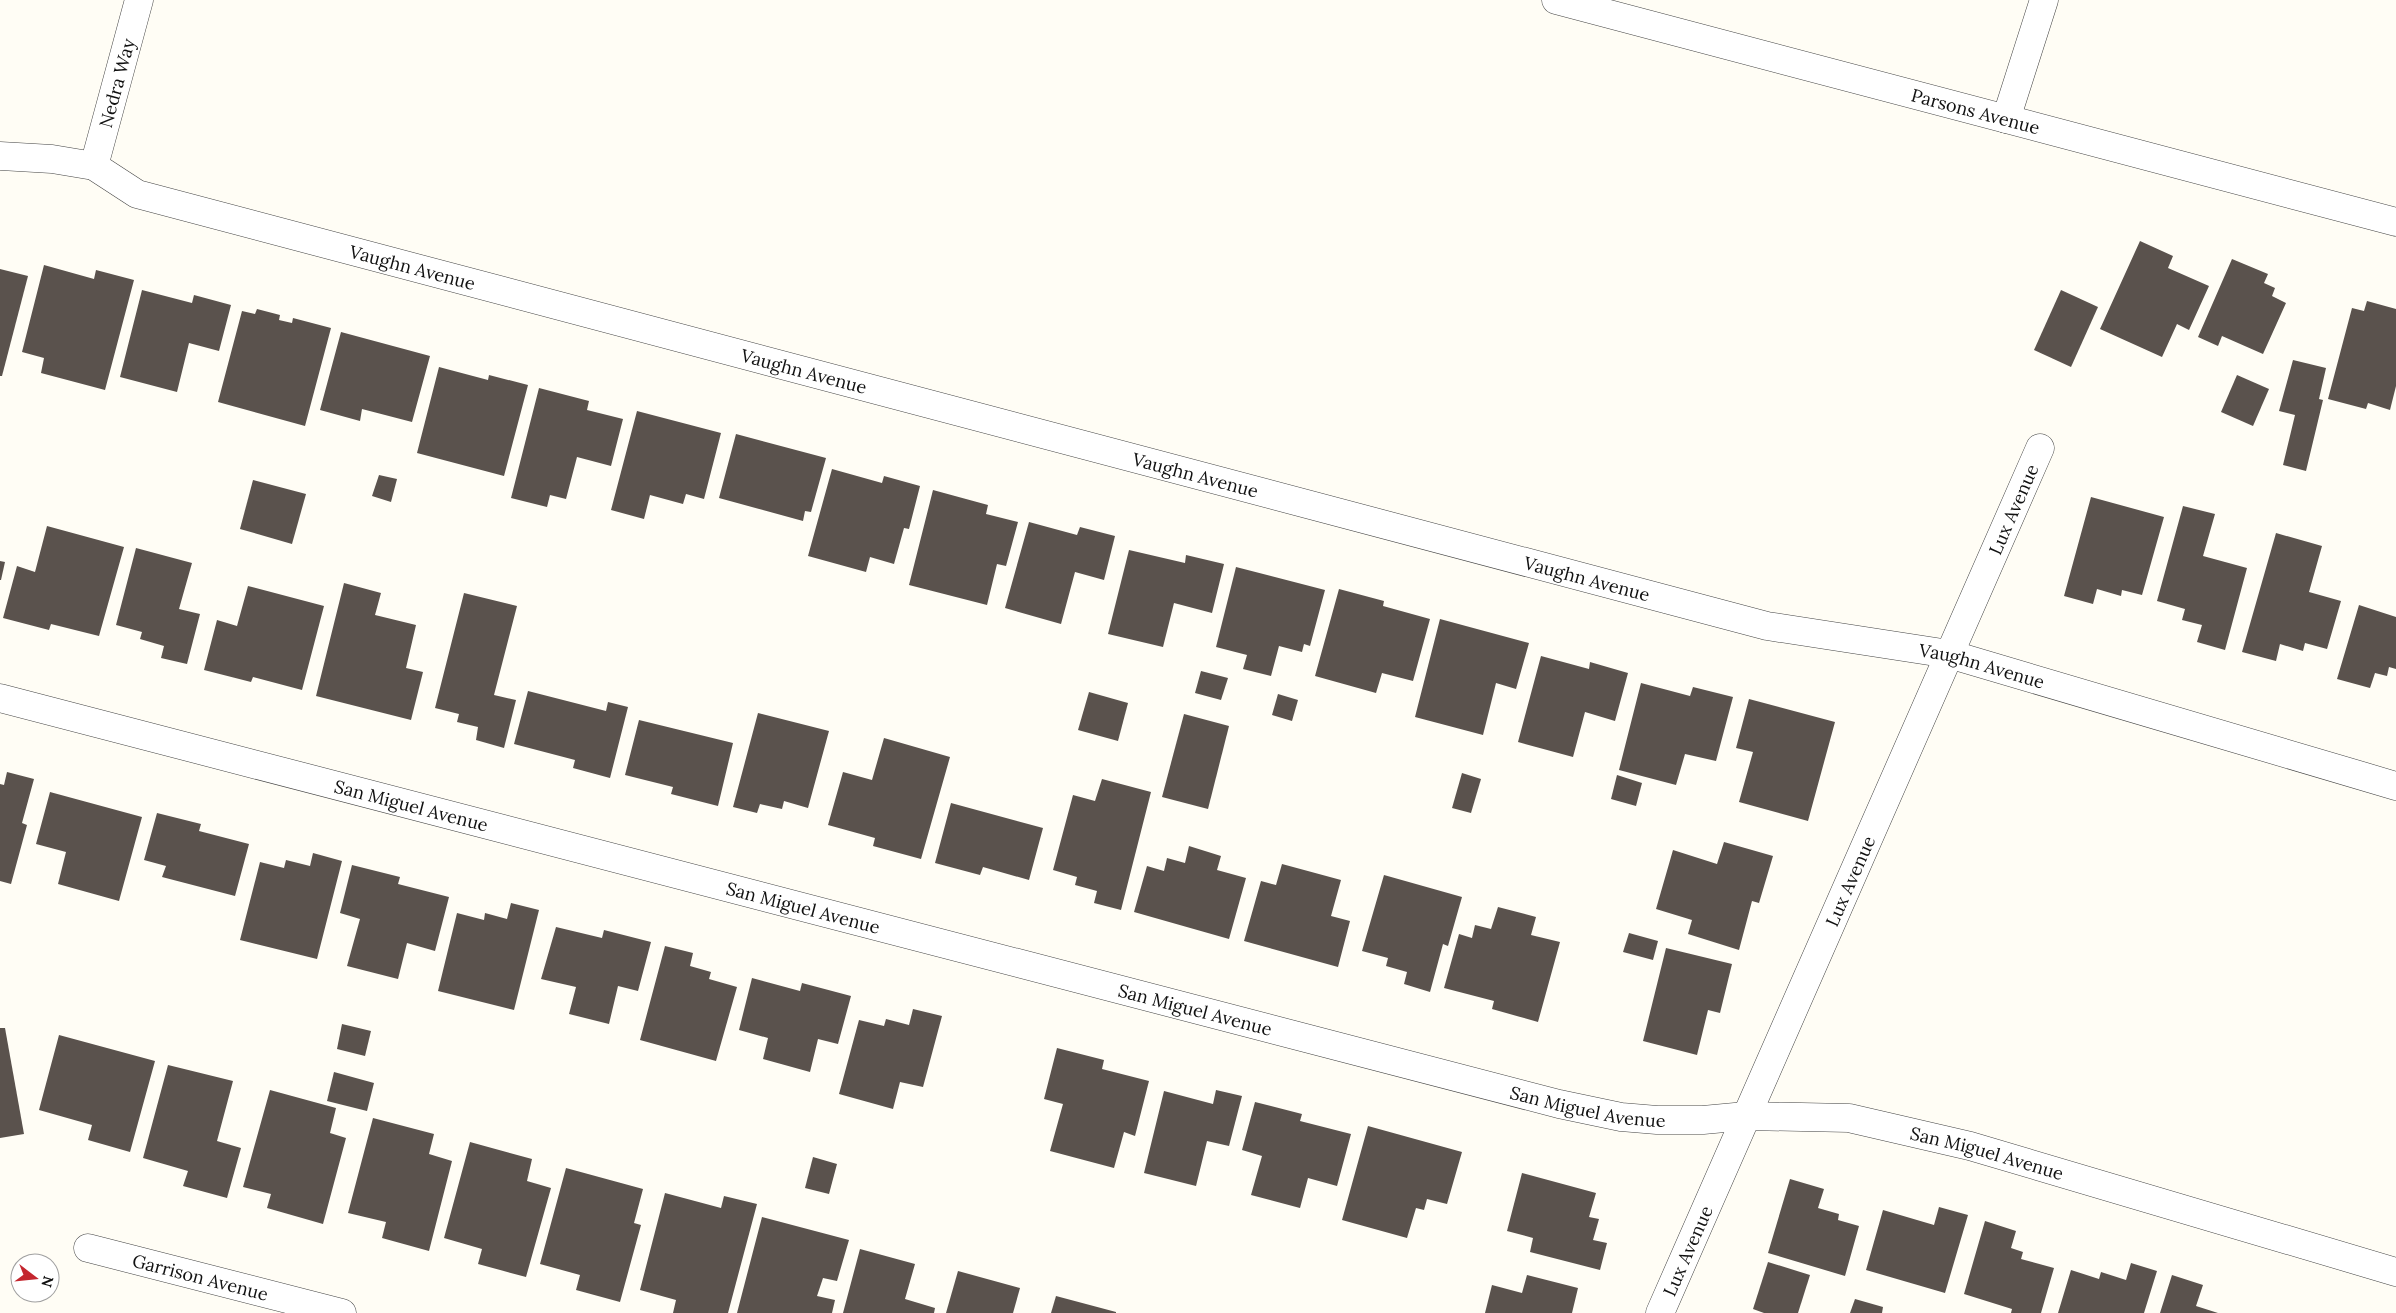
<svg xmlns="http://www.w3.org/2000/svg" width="2396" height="1313" font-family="Lora,serif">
<rect width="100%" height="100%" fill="#fffdf5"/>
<g fill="#5a524d">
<path d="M2140,241L2173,256L2168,268L2209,286L2189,330L2177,324L2162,357L2100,329Z"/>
<path d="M2232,259L2268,274L2264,283L2275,288L2272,296L2286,303L2263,354L2222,336L2218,346L2198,337Z"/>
<path d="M44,265L94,279L96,270L134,280L105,390L41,373L44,358L22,352Z"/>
<path d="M0,269L28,276L2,376H0Z"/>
<path d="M142,290L192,303L194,295L231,305L219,351L189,343L177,392L120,377Z"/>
<path d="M2061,290L2098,307L2071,367L2034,350Z"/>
<path d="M2367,301L2396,309V386L2390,410L2368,403L2366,409L2328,399L2352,308L2364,311Z"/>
<path d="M257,309L280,315L279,320L292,323L293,318L331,328L305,426L218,402L242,311L255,314Z"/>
<path d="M341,332L430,356L412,422L362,409L360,421L320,410Z"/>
<path d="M2293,360L2326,368L2319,399L2323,400L2306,471L2283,465L2295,415L2279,411Z"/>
<path d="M439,367L488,380L489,375L528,385L504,476L417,453Z"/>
<path d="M2237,375L2269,389L2253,426L2221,412Z"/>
<path d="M539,388L589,401L587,410L623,419L611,466L577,457L566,499L550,495L547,507L511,498Z"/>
<path d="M637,411L721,433L704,499L686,494L683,504L650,495L644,519L611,510Z"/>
<path d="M736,434L826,458L811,512L805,511L803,521L719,498Z"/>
<path d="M832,469L882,483L884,476L920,486L909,529L904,528L894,564L870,557L866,572L808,556Z"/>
<path d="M379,475L397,479L391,502L372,496Z"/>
<path d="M253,480L306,494L292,544L240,529Z"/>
<path d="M933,490L988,505L986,514L1018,522L1006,566L997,564L987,605L909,585Z"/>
<path d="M2091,497L2164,517L2142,595L2122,590L2121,596L2097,589L2093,604L2064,596Z"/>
<path d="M2183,506L2215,514L2203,556L2247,568L2225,650L2197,642L2202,625L2182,620L2185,609L2157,601Z"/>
<path d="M1029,522L1077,535L1080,527L1115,536L1104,580L1075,572L1061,624L1005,608Z"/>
<path d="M47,526L124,547L99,636L51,624L49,630L3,618L17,566L35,572Z"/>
<path d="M2276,533L2322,546L2309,592L2341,601L2327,649L2305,643L2303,651L2280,644L2276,661L2242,652Z"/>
<path d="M136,548L192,563L179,609L200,614L187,664L161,658L164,646L140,639L142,632L116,625Z"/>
<path d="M1129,550L1185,563L1186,555L1224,564L1212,613L1174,603L1163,647L1108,634Z"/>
<path d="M0,561L5,562L1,580H0Z"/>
<path d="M1236,567L1325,590L1310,646L1304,644L1302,652L1279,646L1271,676L1243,669L1247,655L1216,647Z"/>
<path d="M344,583L381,593L375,615L416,625L406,668L423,672L411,720L316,696Z"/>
<path d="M248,586L324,606L302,690L253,677L251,682L204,670L217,620L237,626Z"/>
<path d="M1339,589L1384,601L1383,606L1430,619L1413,681L1382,673L1376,693L1315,676Z"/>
<path d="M464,593L517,606L494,695L516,700L504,748L476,740L478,727L457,722L459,714L435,708Z"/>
<path d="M2359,605L2396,617V669L2389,667L2387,676L2375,673L2370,688L2337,679Z"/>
<path d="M1440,619L1529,643L1516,689L1496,683L1483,735L1415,717Z"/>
<path d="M1541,656L1589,669L1590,662L1628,673L1615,721L1585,712L1573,757L1518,742Z"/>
<path d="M1201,671L1228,678L1221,700L1195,693Z"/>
<path d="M1641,683L1690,696L1693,687L1733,697L1716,761L1685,754L1676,785L1619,770Z"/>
<path d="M528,691L606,711L608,702L628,707L610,778L573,768L575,760L514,744Z"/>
<path d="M1089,692L1128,703L1118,741L1078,730Z"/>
<path d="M1278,694L1298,700L1292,721L1272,715Z"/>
<path d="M1749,699L1835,722L1808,821L1739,802L1753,752L1736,748Z"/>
<path d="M758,713L829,731L808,808L784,801L782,809L760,804L757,813L733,807Z"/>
<path d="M1184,714L1229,726L1208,809L1162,797Z"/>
<path d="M639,720L733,743L718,806L671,794L673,787L625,775Z"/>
<path d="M884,738L950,757L921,859L873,846L875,838L828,825L843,772L872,780Z"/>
<path d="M7,772L34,779L22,823L27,825L11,884L0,881V784L4,785Z"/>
<path d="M1462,773L1481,779L1471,813L1452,808Z"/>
<path d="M1617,775L1642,783L1636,806L1611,799Z"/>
<path d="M1102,779L1151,792L1121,910L1094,903L1097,891L1075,885L1077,877L1053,870L1073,795L1095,801Z"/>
<path d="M50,792L142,817L119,901L58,884L66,852L36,844Z"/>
<path d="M951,803L1043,828L1029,880L983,867L980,875L935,863Z"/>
<path d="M157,813L201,824L199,831L249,844L235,896L162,877L166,866L144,860Z"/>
<path d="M1724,842L1773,856L1759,903L1752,901L1739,950L1688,934L1692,920L1656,909L1673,850L1717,864Z"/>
<path d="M1189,846L1221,856L1217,870L1246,878L1229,939L1134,912L1147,866L1164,871L1167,858L1185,863Z"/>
<path d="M313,853L342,861L317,959L240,940L260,862L284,868L286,860L310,866Z"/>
<path d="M1282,864L1341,880L1331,916L1350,921L1338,967L1244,941L1261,881L1276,885Z"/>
<path d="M352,865L400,877L398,884L449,897L435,951L407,943L398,979L347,966L360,919L340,913Z"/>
<path d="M1384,875L1462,897L1448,946L1443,944L1430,992L1404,984L1407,972L1386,966L1388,958L1362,951Z"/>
<path d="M511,903L539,910L514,1010L438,991L457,913L484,920L485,913L507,919Z"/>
<path d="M1498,907L1536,917L1531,935L1560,942L1538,1022L1492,1009L1494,1001L1444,988L1459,934L1472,938L1475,925L1491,929Z"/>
<path d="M556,927L602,938L604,930L651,942L638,991L618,986L609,1024L569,1014L576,987L541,979Z"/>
<path d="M1629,933L1658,941L1653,960L1623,952Z"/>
<path d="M665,946L693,953L690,966L711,972L709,979L737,987L716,1061L640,1040Z"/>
<path d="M1666,948L1732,964L1720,1013L1708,1010L1697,1055L1643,1041Z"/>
<path d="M752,978L800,991L802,983L851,996L838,1044L818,1039L810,1072L763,1059L768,1038L739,1030Z"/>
<path d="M913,1009L942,1016L923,1087L900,1082L893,1109L839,1094L859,1020L884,1026L886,1019L909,1025Z"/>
<path d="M342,1024L371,1031L365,1056L337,1049Z"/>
<path d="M0,1028H5L24,1134L0,1138Z"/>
<path d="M59,1035L155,1061L130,1152L88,1140L92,1125L39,1110Z"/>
<path d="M1057,1048L1104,1060L1102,1069L1149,1081L1135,1136L1124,1132L1114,1168L1050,1151L1063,1104L1044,1099Z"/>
<path d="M168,1065L233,1081L217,1141L241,1148L227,1198L183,1186L188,1171L143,1158Z"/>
<path d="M334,1072L374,1083L367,1111L327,1101Z"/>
<path d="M270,1090L336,1108L330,1133L346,1138L323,1224L267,1208L271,1194L243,1187Z"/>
<path d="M1216,1090L1242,1096L1229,1146L1207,1141L1196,1186L1144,1173L1164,1091L1213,1104Z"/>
<path d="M1255,1102L1302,1114L1300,1121L1351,1134L1337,1186L1308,1178L1300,1208L1251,1195L1262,1156L1242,1150Z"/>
<path d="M373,1118L434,1134L429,1154L452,1161L429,1251L382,1238L386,1222L348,1213Z"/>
<path d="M1368,1126L1462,1152L1447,1204L1427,1199L1424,1210L1416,1208L1407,1238L1342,1220Z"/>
<path d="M470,1142L532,1159L527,1181L551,1188L526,1277L478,1264L482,1249L444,1238Z"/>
<path d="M813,1157L837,1164L829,1194L805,1188Z"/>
<path d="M566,1168L643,1189L634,1223L641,1225L620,1302L576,1290L580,1275L540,1264Z"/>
<path d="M1522,1173L1596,1193L1589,1217L1599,1219L1593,1240L1607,1243L1600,1270L1530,1252L1533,1238L1507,1231Z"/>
<path d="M1790,1179L1824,1189L1818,1208L1839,1214L1838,1220L1859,1226L1845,1276L1768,1253Z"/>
<path d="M665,1193L721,1208L724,1196L757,1204L728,1313H673L676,1300L640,1290Z"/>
<path d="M1939,1207L1968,1215L1945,1293L1866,1270L1883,1210L1934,1225Z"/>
<path d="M762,1217L849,1240L837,1281L823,1278L817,1296L835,1300L832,1313H737Z"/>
<path d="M1985,1221L2016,1231L2011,1248L2023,1252L2021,1259L2054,1268L2041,1313H2011L2012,1309L1964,1294Z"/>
<path d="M860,1249L915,1264L905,1299L935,1308L934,1313H843Z"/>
<path d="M1768,1262L1810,1275L1798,1313H1764L1753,1309Z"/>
<path d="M2131,1263L2157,1271L2144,1313H2058L2071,1270L2099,1279L2101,1272L2126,1280Z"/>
<path d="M958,1271L1020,1288L1013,1313H946Z"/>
<path d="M1527,1275L1578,1288L1572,1313H1485L1492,1285L1522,1293Z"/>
<path d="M2172,1275L2203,1285L2196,1306L2218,1313H2160Z"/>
<path d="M1056,1296L1116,1312V1313H1051Z"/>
<path d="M1855,1299L1883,1307L1882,1313H1850Z"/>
</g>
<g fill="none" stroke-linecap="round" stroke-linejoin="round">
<g stroke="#444" stroke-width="29">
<g id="minor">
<path id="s1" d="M1556,0L2396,222"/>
<path d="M2006,119L2044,0"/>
<path id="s2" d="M0,156L52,159L94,166L137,194L1767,626L1949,654L2396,786"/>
<path id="s3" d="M94,166L139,0"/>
<path id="s4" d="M0,698L1559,1104L1621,1117L1657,1120H1703L1746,1116L1849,1118L1970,1146L2396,1272"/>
<path id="s5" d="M88,1248L342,1313"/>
<path id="s6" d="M1660,1313L2040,448"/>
</g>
</g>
<use href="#minor" stroke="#fff" stroke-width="28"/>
</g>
<g text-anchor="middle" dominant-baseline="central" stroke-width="5" stroke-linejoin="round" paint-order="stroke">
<g font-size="18" fill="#111" stroke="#fff">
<text stroke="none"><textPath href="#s3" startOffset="86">Nedra Way</textPath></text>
<text stroke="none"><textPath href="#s1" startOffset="434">Parsons Avenue</textPath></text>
<text stroke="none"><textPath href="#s2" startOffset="431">Vaughn Avenue</textPath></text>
<text stroke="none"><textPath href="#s2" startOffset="836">Vaughn Avenue</textPath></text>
<text stroke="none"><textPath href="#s2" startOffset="1241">Vaughn Avenue</textPath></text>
<text stroke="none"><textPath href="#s6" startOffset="878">Lux Avenue</textPath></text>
<text stroke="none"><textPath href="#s2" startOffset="1646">Vaughn Avenue</textPath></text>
<text stroke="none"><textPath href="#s2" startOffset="2051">Vaughn Avenue</textPath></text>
<text stroke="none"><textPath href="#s4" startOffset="425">San Miguel Avenue</textPath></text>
<text stroke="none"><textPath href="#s6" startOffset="472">Lux Avenue</textPath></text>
<text stroke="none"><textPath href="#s4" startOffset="830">San Miguel Avenue</textPath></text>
<text stroke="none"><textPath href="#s4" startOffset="1235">San Miguel Avenue</textPath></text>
<text stroke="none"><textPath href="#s4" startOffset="1640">San Miguel Avenue</textPath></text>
<text stroke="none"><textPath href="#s4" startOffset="2045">San Miguel Avenue</textPath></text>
<text stroke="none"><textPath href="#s6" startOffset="68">Lux Avenue</textPath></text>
<text stroke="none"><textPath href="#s5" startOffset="116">Garrison Avenue</textPath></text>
</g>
</g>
<g transform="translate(35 1278) rotate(106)"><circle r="24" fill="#ffffff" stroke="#a0a0a0"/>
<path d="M0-4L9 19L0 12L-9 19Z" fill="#c4262e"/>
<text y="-8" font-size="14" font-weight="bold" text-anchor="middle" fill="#111111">N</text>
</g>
</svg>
